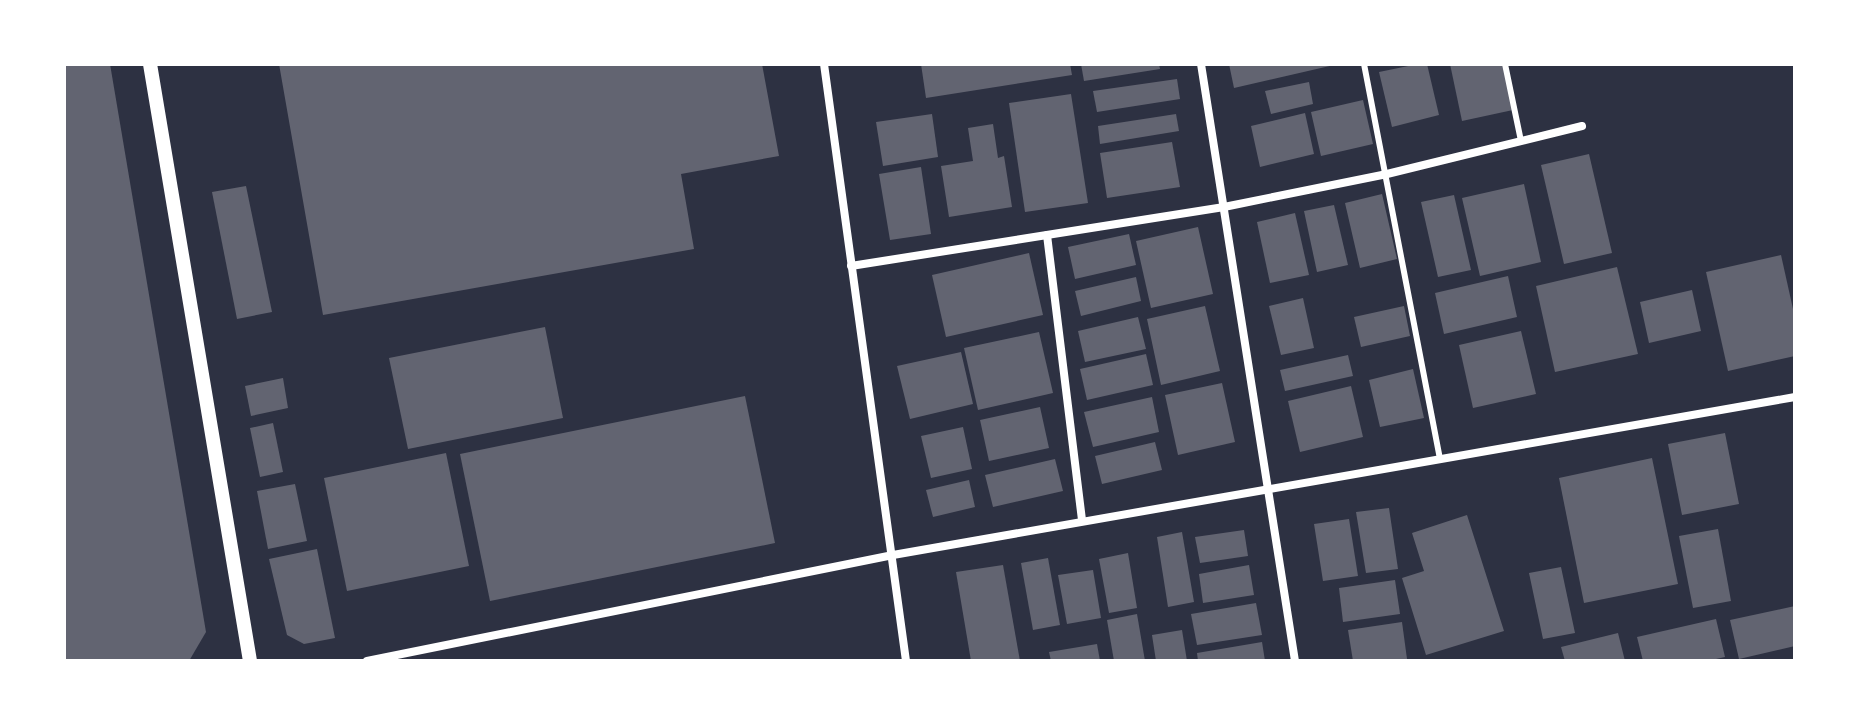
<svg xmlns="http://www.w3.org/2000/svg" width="1859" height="725" font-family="Roboto,sans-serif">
<rect width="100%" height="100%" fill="#2d3142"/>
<g fill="#626471">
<path d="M64,64H110L206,632L189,661H64Z"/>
<path d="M279,64H762L779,156L681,174L694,249L323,315Z"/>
<path d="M921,64H1070L1072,75L926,98Z"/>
<path d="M1081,64H1159L1160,69L1084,81Z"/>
<path d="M1229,64H1334V65L1234,88Z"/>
<path d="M1418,64H1427L1439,115L1392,127L1379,72Z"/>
<path d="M1450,64H1503L1513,110L1462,121Z"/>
<path d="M1177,79L1180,99L1097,112L1093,91Z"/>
<path d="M1309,82L1313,104L1271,114L1265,91Z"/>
<path d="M1071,94L1088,203L1025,212L1009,103Z"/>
<path d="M1363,100L1373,144L1321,156L1311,112Z"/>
<path d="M1305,113L1314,154L1260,167L1251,126Z"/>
<path d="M932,114L938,157L883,166L876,122Z"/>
<path d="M1176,114L1179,131L1100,144L1098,126Z"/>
<path d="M993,124L998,158L1004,156L1012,207L949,217L941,166L973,161L968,128Z"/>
<path d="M1172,142L1180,187L1107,198L1100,153Z"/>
<path d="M1589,154L1612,253L1564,264L1541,165Z"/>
<path d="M921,167L931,234L890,240L879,174Z"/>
<path d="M1524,184L1541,262L1480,276L1462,198Z"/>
<path d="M246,186L272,312L237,319L212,192Z"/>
<path d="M1382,194L1397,259L1360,268L1345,203Z"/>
<path d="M1454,195L1471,270L1438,277L1421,202Z"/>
<path d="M1334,205L1348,265L1317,272L1304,211Z"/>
<path d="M1295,213L1309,275L1270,283L1257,222Z"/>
<path d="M1198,227L1213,294L1151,308L1136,241Z"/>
<path d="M1129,234L1136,265L1075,279L1068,247Z"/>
<path d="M1029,253L1043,315L946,337L932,275Z"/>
<path d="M1781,255L1795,318V356L1728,371L1706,272Z"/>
<path d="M1617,267L1638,354L1555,372L1536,286Z"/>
<path d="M1508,276L1517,317L1444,334L1435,293Z"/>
<path d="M1136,277L1141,301L1081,316L1075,291Z"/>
<path d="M1692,290L1701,331L1649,343L1640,302Z"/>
<path d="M1303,298L1314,348L1281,355L1269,306Z"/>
<path d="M1205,306L1220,371L1161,385L1147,319Z"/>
<path d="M1404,306L1410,336L1361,347L1354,317Z"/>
<path d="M1138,317L1146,349L1085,362L1078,331Z"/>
<path d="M545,327L563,418L408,449L389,358Z"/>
<path d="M1521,331L1536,394L1473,408L1459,345Z"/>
<path d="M1039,332L1053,393L978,410L964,348Z"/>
<path d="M961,352L973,404L910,419L897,366Z"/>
<path d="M1146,354L1153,385L1087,400L1080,369Z"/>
<path d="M1348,355L1353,376L1285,391L1280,370Z"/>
<path d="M1413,369L1424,418L1380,427L1369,380Z"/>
<path d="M283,378L288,408L251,416L245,386Z"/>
<path d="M1222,383L1235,442L1178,455L1165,395Z"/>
<path d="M1351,386L1363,437L1300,452L1288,401Z"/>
<path d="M745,396L775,543L490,601L460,454Z"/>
<path d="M1152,397L1159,432L1093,447L1084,412Z"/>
<path d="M1040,407L1049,448L989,461L980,420Z"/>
<path d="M273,423L283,472L260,477L250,428Z"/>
<path d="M963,427L972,469L931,478L921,436Z"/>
<path d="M1725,433L1739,504L1682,515L1668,444Z"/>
<path d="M1155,442L1162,470L1102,484L1095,456Z"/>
<path d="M446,453L469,566L347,591L324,478Z"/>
<path d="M1652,458L1678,584L1584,603L1559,478Z"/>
<path d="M1055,459L1063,491L993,507L985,475Z"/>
<path d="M969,480L975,507L933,517L926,490Z"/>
<path d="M295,484L307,541L268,549L257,491Z"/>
<path d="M1389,508L1398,569L1366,573L1356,512Z"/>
<path d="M1467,515L1504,631L1426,655L1402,578L1424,571L1412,533Z"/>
<path d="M1349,519L1358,576L1323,581L1314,524Z"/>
<path d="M1718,529L1731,601L1693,608L1679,536Z"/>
<path d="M1244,530L1248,556L1200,563L1195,537Z"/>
<path d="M1182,532L1194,602L1168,607L1157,537Z"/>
<path d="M317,549L335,638L304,644L287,635L269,559Z"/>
<path d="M1128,553L1137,608L1109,613L1099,559Z"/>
<path d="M1048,558L1060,625L1033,630L1021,563Z"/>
<path d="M1003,565L1020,661H971L956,572Z"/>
<path d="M1249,565L1254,595L1203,603L1199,574Z"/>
<path d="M1561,567L1575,633L1543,639L1529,573Z"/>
<path d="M1093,570L1101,618L1067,624L1058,575Z"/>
<path d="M1395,580L1400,614L1343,622L1339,588Z"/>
<path d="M1256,603L1262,635L1197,645L1191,614Z"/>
<path d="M1795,606V646L1739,659L1730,620Z"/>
<path d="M1137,614L1145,661H1114L1107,620Z"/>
<path d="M1716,619L1725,657L1707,661H1643L1637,637Z"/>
<path d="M1402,622L1407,659L1353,661L1348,630Z"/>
<path d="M1182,630L1187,661H1156L1152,635Z"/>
<path d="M1618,633L1625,661H1565L1561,647Z"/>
<path d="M1262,642L1265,661H1198L1197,653Z"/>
<path d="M1097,644L1100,661H1051L1049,652Z"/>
</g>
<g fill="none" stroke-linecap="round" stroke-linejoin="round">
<g stroke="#fff" stroke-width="6">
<path d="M1364,64L1440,459"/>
<path d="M1505,64L1521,141"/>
</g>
<g stroke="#fff" stroke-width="8">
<path d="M824,64L906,661"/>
<path d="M1201,64L1295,661"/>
<path d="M1047,235L1082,520"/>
<path d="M851,266L1224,207L1387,174L1582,126"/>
<path d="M367,661L893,555L1795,397"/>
</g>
<path stroke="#fff" stroke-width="14" d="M150,64L250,661"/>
</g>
<rect width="1859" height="725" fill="none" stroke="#ffffff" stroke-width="132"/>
</svg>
